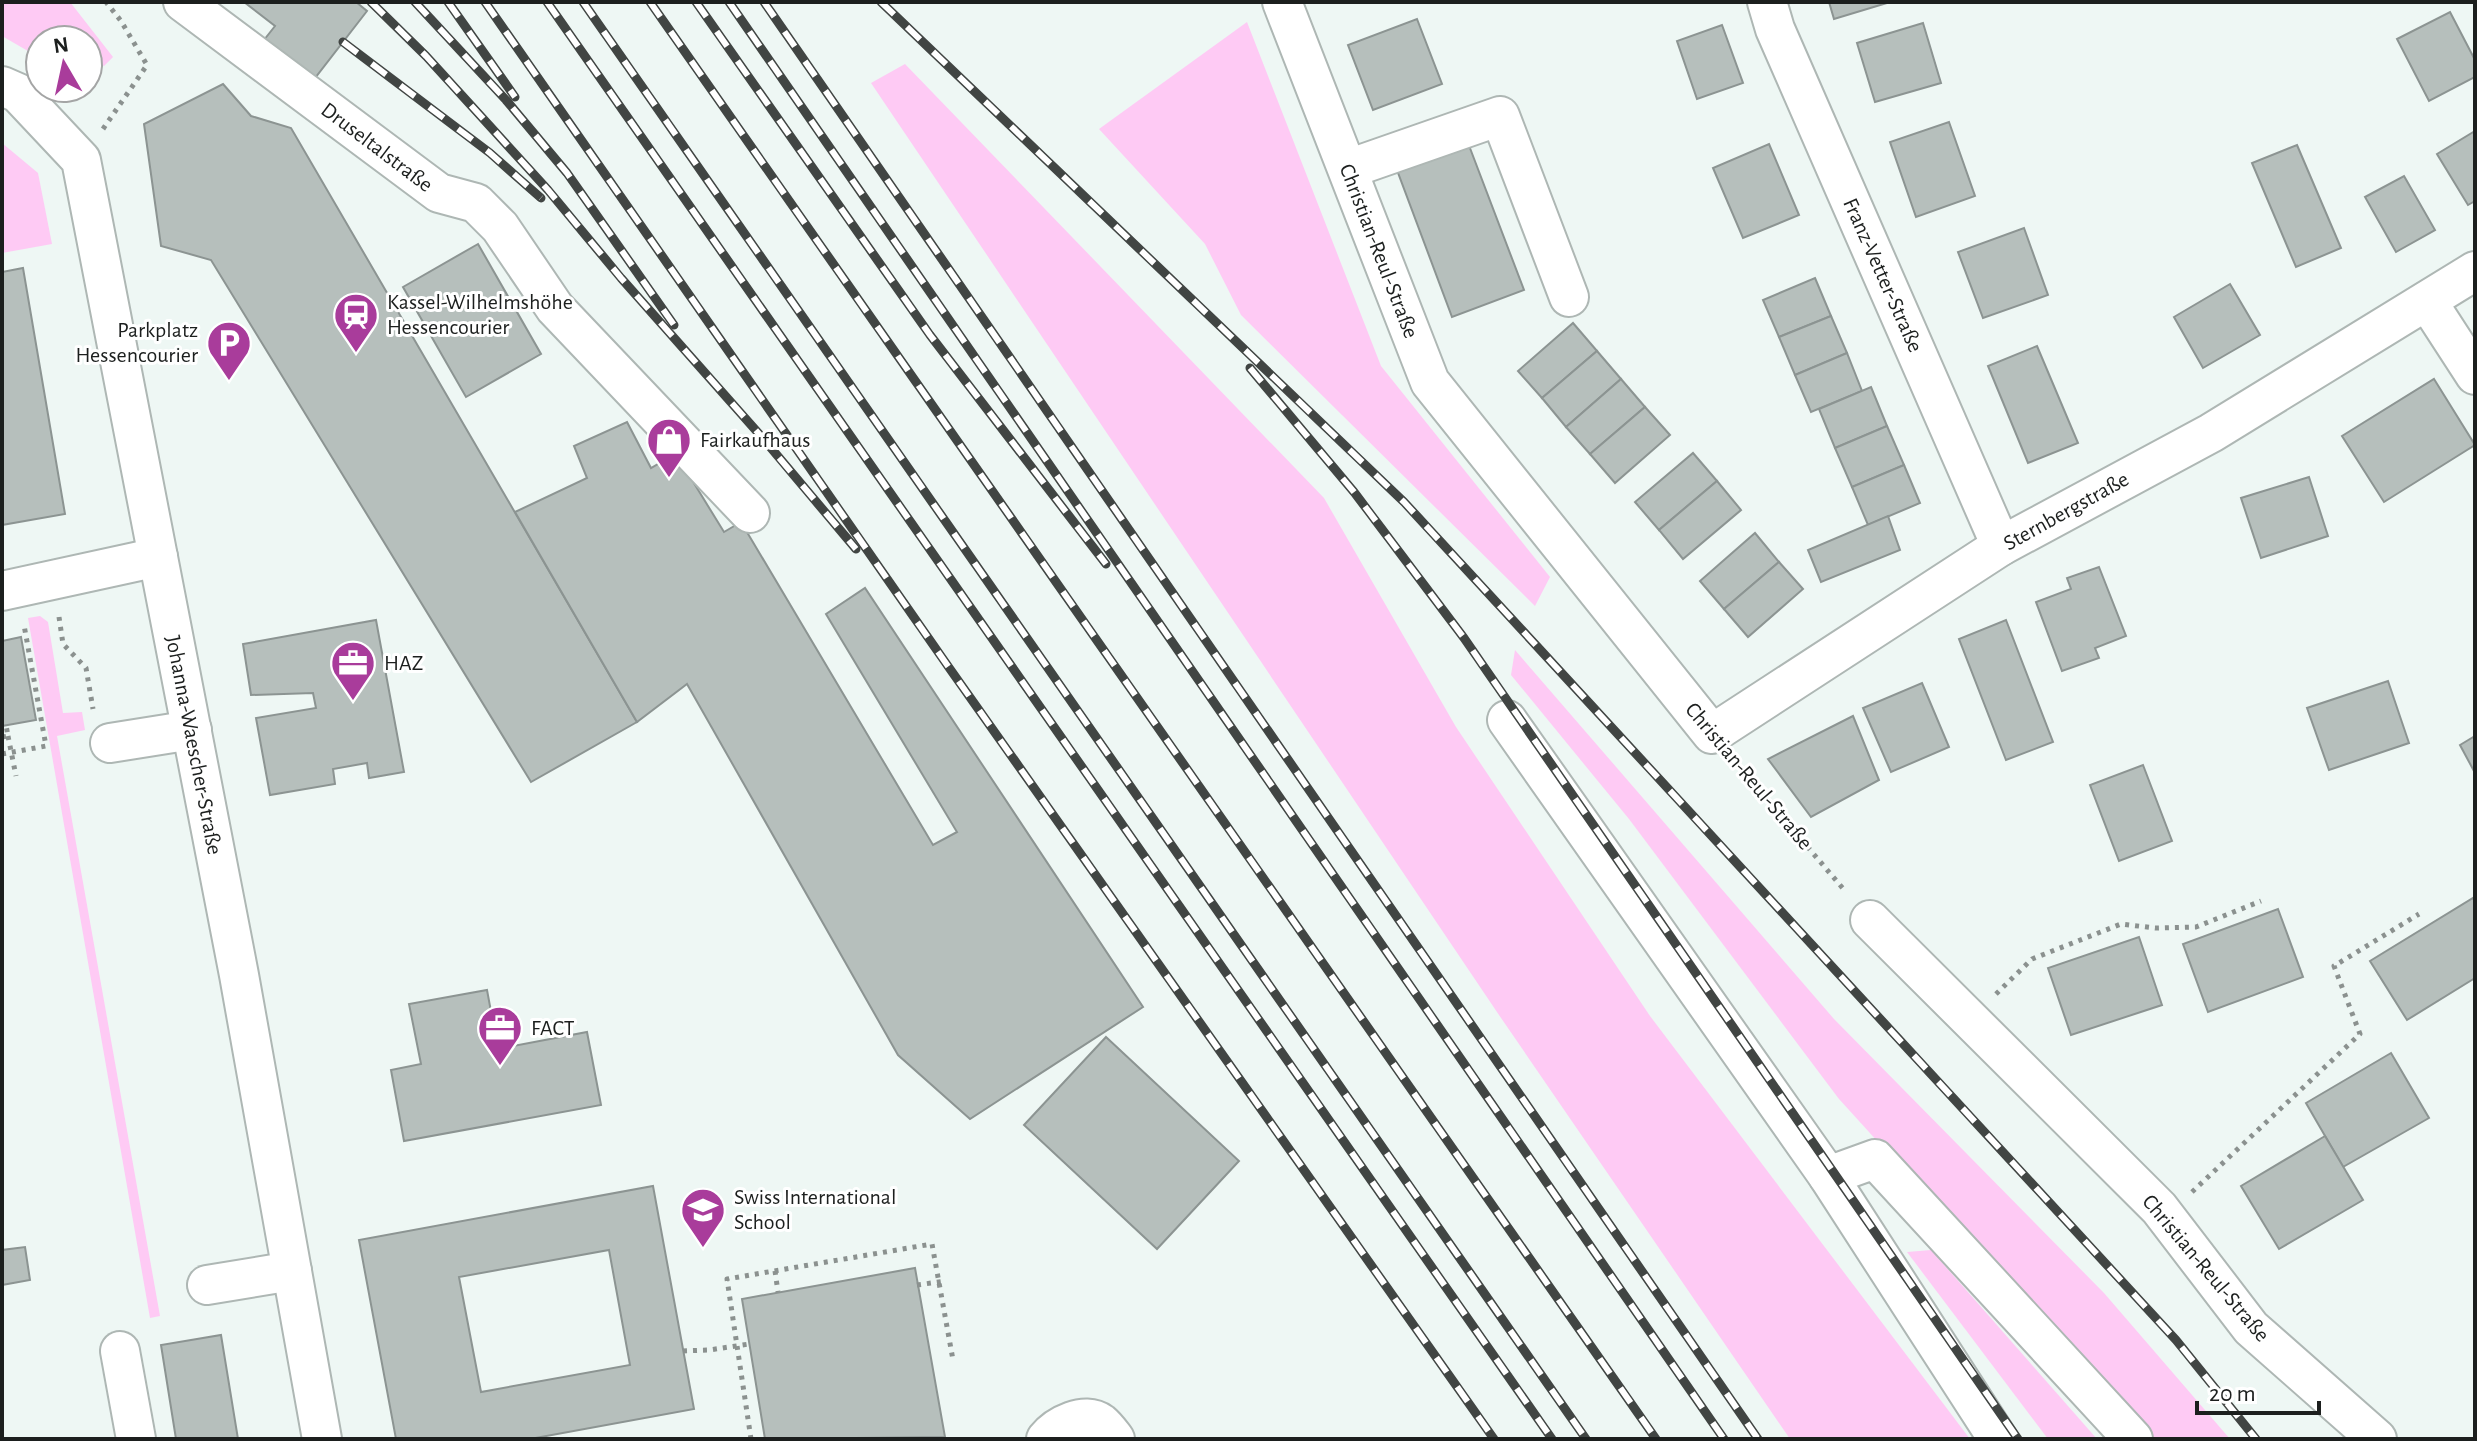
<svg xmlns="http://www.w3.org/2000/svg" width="2477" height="1441" font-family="'Alegreya Sans',sans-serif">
<rect width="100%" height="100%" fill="#eef7f4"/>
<g fill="#fecaf4">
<path d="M2,2H70L113,57L104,66L88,55V40H40V58L2,36Z"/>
<path d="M1247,22L1381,366L1550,577L1535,606L1241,315L1205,244L1099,129Z"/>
<path d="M905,64L1324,498L1456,727L1650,1016L1970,1439H1790L1499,1015L871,83Z"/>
<path d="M2,143L38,173L52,244L2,253Z"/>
<path d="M40,616L48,622L63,713L82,712L85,730L57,736L160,1316L150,1318L28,618Z"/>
<path d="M1515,650L1834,1019L2104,1293L2230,1439H2148L1839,1099L1629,819L1511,675Z"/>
<path d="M1931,1250L2097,1439H2048L1907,1252Z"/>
</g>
<g fill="#b6bfbc" stroke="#8c9492" stroke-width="2" fill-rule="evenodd">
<path d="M244,2H356L367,11L315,78L264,40L275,26Z"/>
<path d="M1829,2H1887V3L1834,19Z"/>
<path d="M2450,12L2475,60V77L2429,101L2397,39Z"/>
<path d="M1417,19L1442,84L1373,110L1348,45Z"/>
<path d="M1923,23L1941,83L1875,102L1857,43Z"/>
<path d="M1722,25L1743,83L1697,99L1677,41Z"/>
<path d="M223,84L251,116L291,128L637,722L531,782L211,260L161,246L144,124Z"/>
<path d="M1949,122L1975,196L1916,217L1890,142Z"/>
<path d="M2475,131V201L2468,205L2437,154Z"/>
<path d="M1465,135L1524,290L1452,317L1394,162Z"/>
<path d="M1769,144L1799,215L1743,238L1713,168Z"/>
<path d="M2297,145L2341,248L2296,267L2252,163Z"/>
<path d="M2404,176L2435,230L2396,252L2365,197Z"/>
<path d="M2024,228L2048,295L1983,318L1958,252Z"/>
<path d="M478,244L541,354L466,397L403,287Z"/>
<path d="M23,268L65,514L2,525V272Z"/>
<path d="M1815,278L1831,316L1779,337L1763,300Z"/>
<path d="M2230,284L2260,335L2203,368L2174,317Z"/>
<path d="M1831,316L1847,353L1795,375L1779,337Z"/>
<path d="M1573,323L1597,351L1542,398L1518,371Z"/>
<path d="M2037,346L2078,443L2028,463L1988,366Z"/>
<path d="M1597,351L1621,379L1566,427L1542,398Z"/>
<path d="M1847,353L1862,391L1811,412L1795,375Z"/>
<path d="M1621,379L1645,407L1590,454L1566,427Z"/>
<path d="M2434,379L2475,445L2384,502L2342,436Z"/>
<path d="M1871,387L1887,426L1835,448L1819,409Z"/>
<path d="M1645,407L1670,435L1615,483L1590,454Z"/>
<path d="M627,422L651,468L670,457L684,467L724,532L741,522L933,845L957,832L826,614L865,588L1143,1007L970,1119L898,1055L687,684L637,722L515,512L587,478L574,446Z"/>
<path d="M1887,426L1904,465L1852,487L1835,448Z"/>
<path d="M1693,453L1717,481L1659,530L1635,502Z"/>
<path d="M1904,465L1920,503L1868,525L1852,487Z"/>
<path d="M2309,477L2328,536L2261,558L2241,498Z"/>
<path d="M1717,481L1741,510L1683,559L1659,530Z"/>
<path d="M1888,516L1900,550L1821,582L1808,550Z"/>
<path d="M1755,533L1779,562L1724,609L1700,581Z"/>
<path d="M1779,562L1803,589L1748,637L1724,609Z"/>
<path d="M2099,567L2126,636L2095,648L2099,658L2062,671L2036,602L2071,589L2067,578Z"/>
<path d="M376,620L404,772L369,778L367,763L333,769L335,784L270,795L256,718L316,708L313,693L251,695L243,644Z"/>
<path d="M2006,620L2053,742L2006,760L1959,639Z"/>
<path d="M21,637L36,720L2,726V641Z"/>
<path d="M2388,681L2409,743L2329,770L2307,708Z"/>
<path d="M1922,683L1949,747L1891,772L1863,708Z"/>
<path d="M1853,716L1879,780L1811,817L1768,759Z"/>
<path d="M2475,736V773L2460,745Z"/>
<path d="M2143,765L2172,841L2119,861L2090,785Z"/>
<path d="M2473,898L2475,902V978L2407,1020L2370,961Z"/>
<path d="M2278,909L2303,977L2208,1012L2183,944Z"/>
<path d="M2139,937L2162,1005L2071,1035L2048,968Z"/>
<path d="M487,990L498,1049L587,1032L601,1105L404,1141L391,1070L421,1064L409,1004Z"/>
<path d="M1106,1037L1239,1161L1157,1249L1024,1125Z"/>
<path d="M2391,1053L2429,1118L2343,1167L2306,1103Z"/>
<path d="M2325,1136L2363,1200L2279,1249L2241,1186Z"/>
<path d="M653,1186L694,1409L530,1439H396L359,1240ZM609,1250L630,1365L481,1392L459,1277Z"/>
<path d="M25,1247L30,1280L2,1285V1250Z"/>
<path d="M915,1268L945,1437L765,1439L742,1299Z"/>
<path d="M221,1335L238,1439H176L161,1345Z"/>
</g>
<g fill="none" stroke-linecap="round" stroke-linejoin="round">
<g stroke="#aeb7b4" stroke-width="42">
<g id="minor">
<path d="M183,2L439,193L476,203L500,227L555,308L750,513"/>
<path d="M1282,2L1430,382L1712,734L2001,546L2211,433L2475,271"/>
<path d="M1767,2L1775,29L2001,546"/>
<path d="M2,86L18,93L81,160L239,975L322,1439"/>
<path d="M1348,169L1500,116L1569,297"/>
<path d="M2427,301L2475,375"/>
<path d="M2,591L158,557"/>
<path d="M1507,720L1828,1176L1875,1159L2133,1439"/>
<path d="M110,743L192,730"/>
<path d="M1870,920L2159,1208L2251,1328L2377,1439"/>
<path d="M1828,1176L1998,1439"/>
<path d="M207,1285L292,1271"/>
<path d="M120,1351L136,1439"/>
<path d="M1046,1439C1057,1425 1085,1411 1101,1423C1106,1427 1111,1434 1115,1439"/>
</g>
</g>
<g stroke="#8b918f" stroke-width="5" stroke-dasharray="4 6" stroke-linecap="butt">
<path d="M103,129L147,65L121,21L106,2"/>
<path d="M59,617L63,644L86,668L93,709"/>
<path d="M8,736L16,776"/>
<path d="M2,737L8,736L6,725"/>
<path d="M2,754L46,746L24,625"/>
<path d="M1736,763L1846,892"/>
<path d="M1996,994L2032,959L2121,924L2155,928L2196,927L2261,901"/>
<path d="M2192,1192L2360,1034L2334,966L2419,914"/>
<path d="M775,1271L778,1292"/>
<path d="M917,1285L946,1281"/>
<path d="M683,1351L709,1350L749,1344"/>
<path d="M751,1439L727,1279L932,1244L953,1360"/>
</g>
<use href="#minor" stroke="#fff" stroke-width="38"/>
<g stroke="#414543" stroke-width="9">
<g id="rail">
<path d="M371,2L426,56L548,190L621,278L760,435L856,549"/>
<path d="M415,2L506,100L567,173L674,325"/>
<path d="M448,2L515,97"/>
<path d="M485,2L950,669L1494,1439"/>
<path d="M547,2L1552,1439"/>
<path d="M583,2L1586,1439"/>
<path d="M650,2L1656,1439"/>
<path d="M696,2L930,335L1106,564"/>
<path d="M729,2L1724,1439"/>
<path d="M764,2L1758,1439"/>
<path d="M881,2L1404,502L2176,1340L2256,1439"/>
<path d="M343,42L490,153L541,198"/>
<path d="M1250,368L1354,492L1464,638L2018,1439"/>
</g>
</g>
<use href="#rail" stroke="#fff" stroke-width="6" stroke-dasharray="18" stroke-linecap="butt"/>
</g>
<defs>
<g id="station-pin" transform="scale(2.3)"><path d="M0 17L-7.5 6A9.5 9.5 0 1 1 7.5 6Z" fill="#a93c9b" stroke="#fff"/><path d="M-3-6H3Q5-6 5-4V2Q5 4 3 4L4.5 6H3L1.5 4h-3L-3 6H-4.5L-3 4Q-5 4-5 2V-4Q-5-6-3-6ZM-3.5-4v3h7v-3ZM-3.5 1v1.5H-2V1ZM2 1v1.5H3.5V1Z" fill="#fff"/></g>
<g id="parking-pin" transform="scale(2.3)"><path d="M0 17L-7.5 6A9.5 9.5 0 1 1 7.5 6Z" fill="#a93c9b" stroke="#fff"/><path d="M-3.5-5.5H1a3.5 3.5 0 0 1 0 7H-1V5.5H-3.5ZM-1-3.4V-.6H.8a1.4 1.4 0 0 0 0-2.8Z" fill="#fff"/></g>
<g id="shop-pin" transform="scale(2.3)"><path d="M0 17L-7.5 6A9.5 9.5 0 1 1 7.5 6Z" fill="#a93c9b" stroke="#fff"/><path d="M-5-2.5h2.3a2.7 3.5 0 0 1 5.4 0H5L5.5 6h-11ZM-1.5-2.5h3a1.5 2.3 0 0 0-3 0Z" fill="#fff"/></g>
<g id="office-pin" transform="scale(2.3)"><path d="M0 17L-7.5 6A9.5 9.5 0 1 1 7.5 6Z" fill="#a93c9b" stroke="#fff"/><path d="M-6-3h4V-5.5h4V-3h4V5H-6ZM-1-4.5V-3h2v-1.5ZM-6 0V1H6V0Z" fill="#fff"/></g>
<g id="school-pin" transform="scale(2.3)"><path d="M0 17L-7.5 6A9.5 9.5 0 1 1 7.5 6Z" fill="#a93c9b" stroke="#fff"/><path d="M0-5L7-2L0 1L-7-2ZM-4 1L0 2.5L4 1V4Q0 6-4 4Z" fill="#fff"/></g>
</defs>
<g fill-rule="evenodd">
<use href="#station-pin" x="356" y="315"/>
<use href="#parking-pin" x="229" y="343"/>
<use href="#shop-pin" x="669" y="440"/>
<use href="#office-pin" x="353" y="663"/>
<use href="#office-pin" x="500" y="1028"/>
<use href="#school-pin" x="703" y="1210"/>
</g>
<g text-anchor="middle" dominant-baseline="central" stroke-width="6" stroke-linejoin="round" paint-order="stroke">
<g font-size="22" fill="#1c1f1e" stroke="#fff">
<text transform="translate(377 147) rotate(37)">Druseltalstraße</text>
<text transform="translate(1379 251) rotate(69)">Christian-Reul-Straße</text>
<text transform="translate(1883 275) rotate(66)">Franz-Vetter-Straße</text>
<text transform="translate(2066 511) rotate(-29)">Sternbergstraße</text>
<text transform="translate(194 745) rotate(79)">Johanna-Waescher-Straße</text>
<text transform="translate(1749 776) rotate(50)">Christian-Reul-Straße</text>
<text transform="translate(2206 1268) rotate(50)">Christian-Reul-Straße</text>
</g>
<g font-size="22" fill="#1c1f1e" stroke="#fff" text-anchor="start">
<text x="387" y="302">Kassel-Wilhelmshöhe<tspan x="387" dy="25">Hessencourier</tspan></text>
<text x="198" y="330" text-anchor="end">Parkplatz<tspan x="198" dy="25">Hessencourier</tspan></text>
<text x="700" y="440">Fairkaufhaus</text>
<text x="384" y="663">HAZ</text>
<text x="531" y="1028">FACT</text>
<text x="734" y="1197">Swiss International<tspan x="734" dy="25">School</tspan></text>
</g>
</g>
<rect width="2477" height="1441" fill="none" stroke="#1c1f1e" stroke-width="8"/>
<g transform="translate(64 64) rotate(351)"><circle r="38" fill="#ffffff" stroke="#a4a5a5" stroke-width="2"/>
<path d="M0-6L14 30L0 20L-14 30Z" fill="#a93c9b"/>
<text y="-12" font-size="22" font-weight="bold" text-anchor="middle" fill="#1c1f1e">N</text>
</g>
<path d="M2197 1401v12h122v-12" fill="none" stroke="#1c1f1e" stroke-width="4"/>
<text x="2209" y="1401" font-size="24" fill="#1c1f1e" stroke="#ffffff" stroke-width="6" paint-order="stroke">20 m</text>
</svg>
